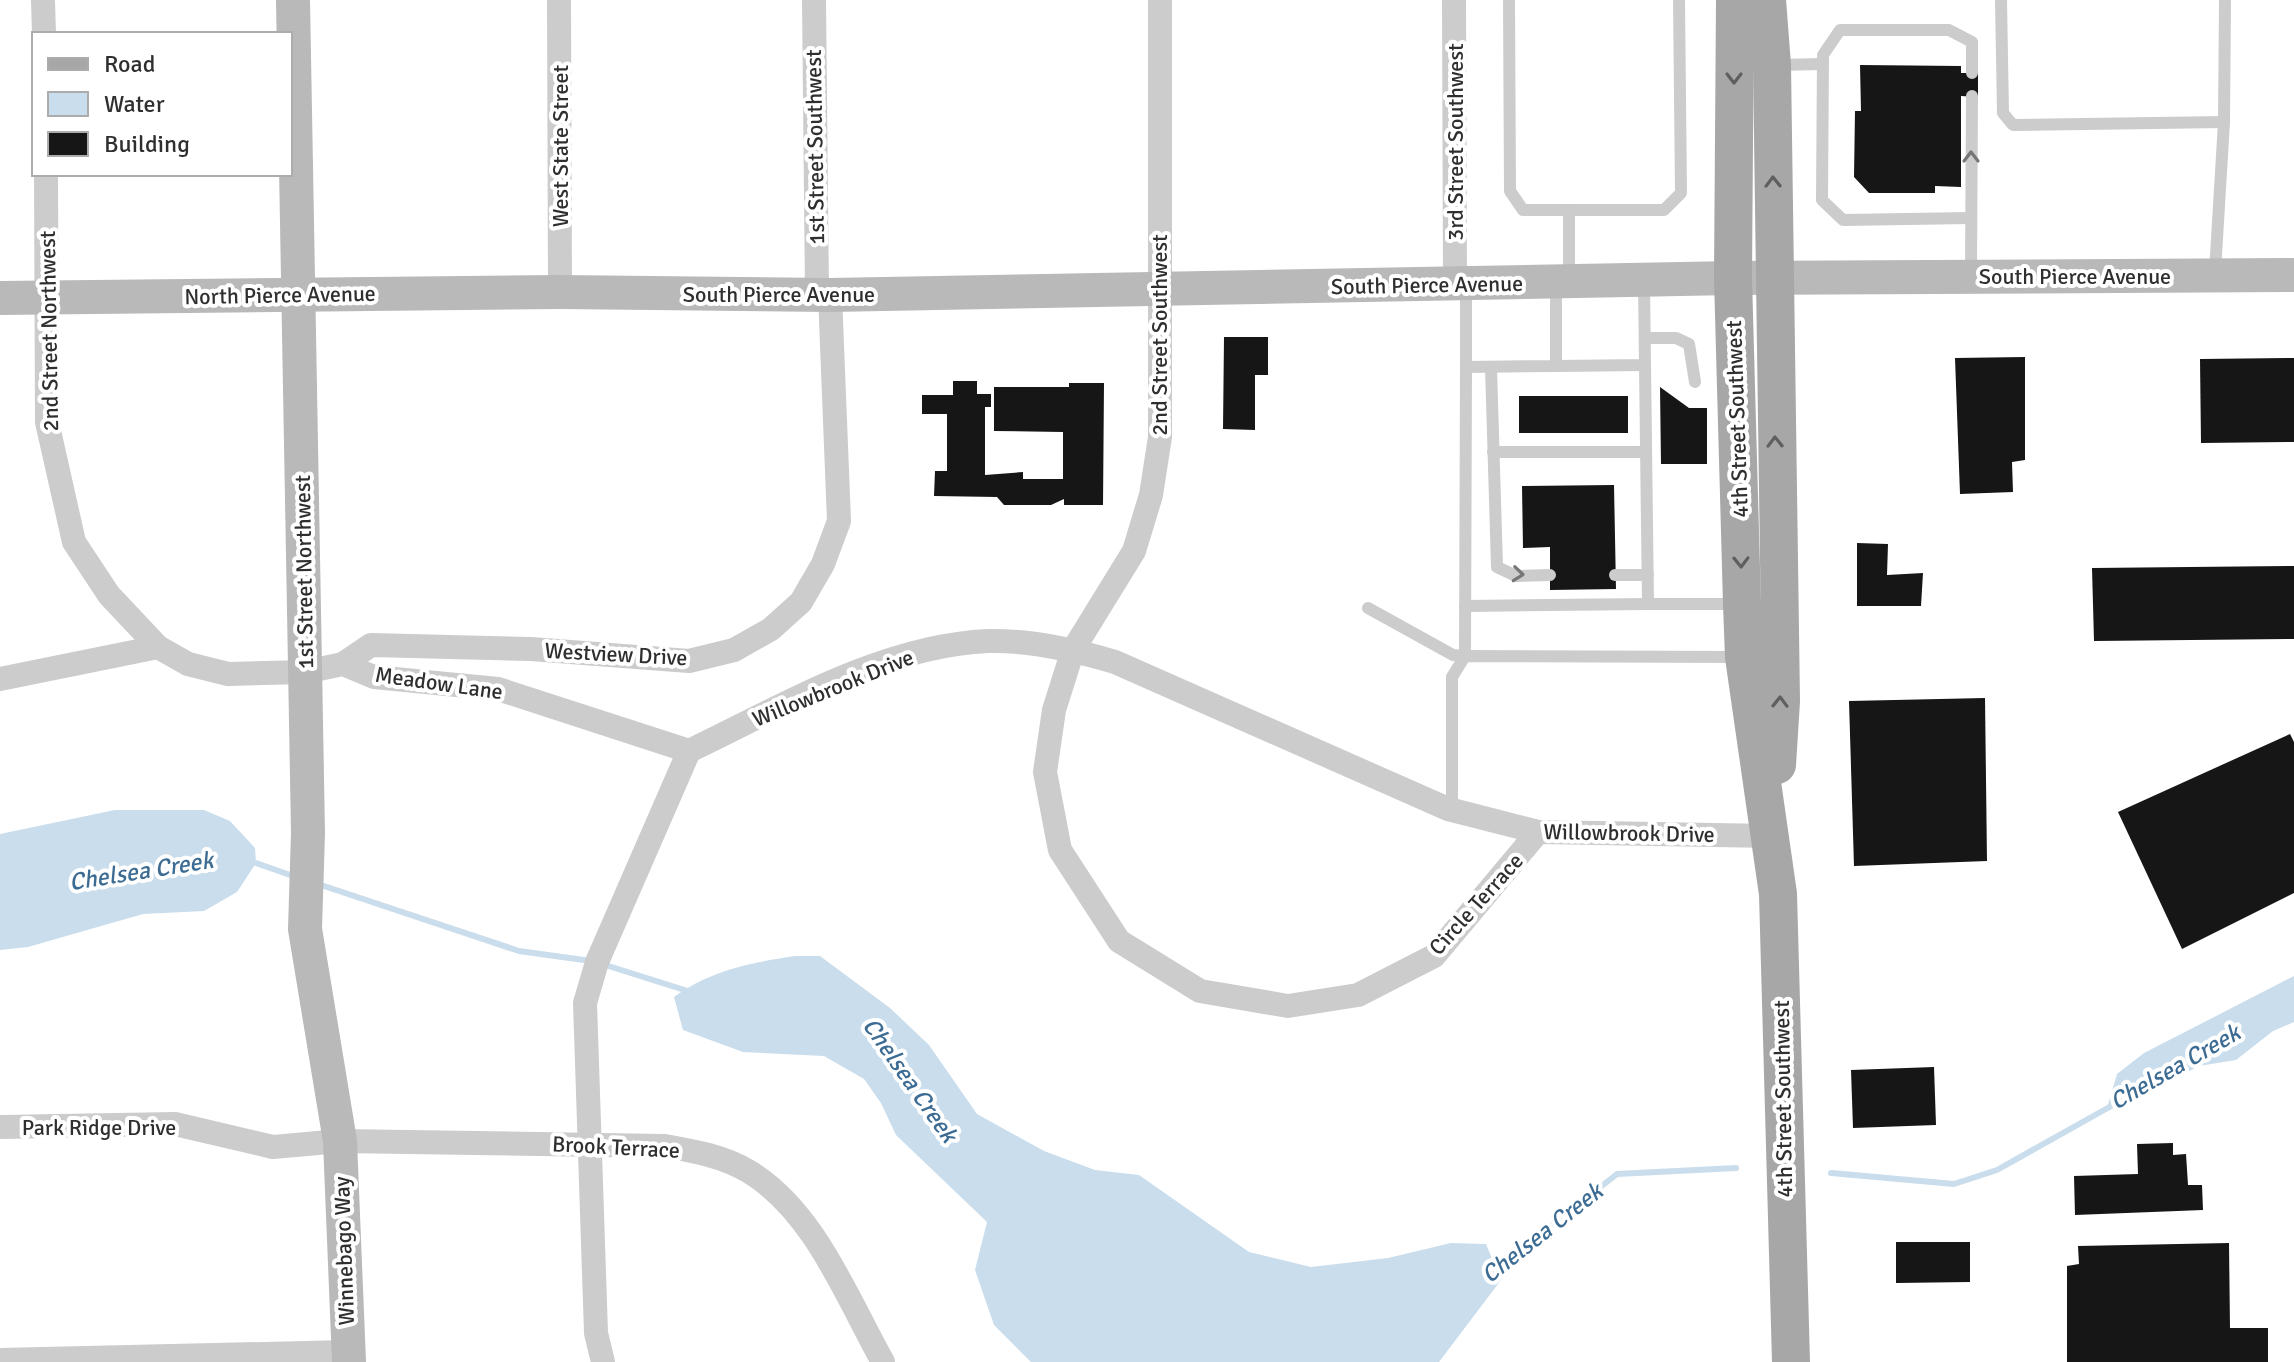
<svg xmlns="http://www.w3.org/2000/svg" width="2294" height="1362" font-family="Signika,sans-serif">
<rect width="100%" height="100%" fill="#fff"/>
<g fill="#c9ddec">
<path d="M115,810H204L230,821L255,848L256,863L237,892L204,911L143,914L28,947L0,950V834Z"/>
<path d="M795,956H820L890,1008L929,1045L977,1114L1044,1151L1095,1170L1139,1175L1249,1252L1311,1267L1388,1258L1451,1243L1486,1244L1501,1280L1439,1362H1031L994,1325L975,1270L987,1222L896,1135L881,1103L864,1079L824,1056L743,1052L683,1030L674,997C712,970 749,963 795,956Z"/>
<path d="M2294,976V1022L2273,1031L2236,1060L2199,1066L2128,1103L2107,1108L2117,1074L2144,1053Z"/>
</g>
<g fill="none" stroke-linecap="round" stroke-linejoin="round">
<g stroke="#c9ddec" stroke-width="6">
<path d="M250,861L296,877"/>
<path d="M318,884L519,951L591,961"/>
<path d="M602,964L691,992"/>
<path d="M1831,1173L1954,1184L1997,1170L2113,1105"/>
<path d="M1490,1274L1617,1174L1736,1168"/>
</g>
</g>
<g fill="#161616">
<path d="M1860,65L1961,66V73H1978V97L1961,96V187L1935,186V193H1869L1854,177L1855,111H1861Z"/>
<path d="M1224,337H1268V375H1255V430L1223,429Z"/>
<path d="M2025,357V460L2012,462L2013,492L1960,494L1955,358Z"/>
<path d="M2294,358V442L2201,443L2200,359Z"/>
<path d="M953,381H977V394H991V407H985V475L1023,472V479H1063V432L994,431V387H1069V383H1104L1103,505H1064V499L1051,505H1004L997,497L934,496L935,471H947V414H922V395H953Z"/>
<path d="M1660,387L1689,408H1707V464H1661Z"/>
<rect x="1519" y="396" width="109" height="37"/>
<path d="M1614,485L1616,589L1550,590V547L1523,548L1522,486Z"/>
<path d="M1857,543L1888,544L1887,575L1923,573L1921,606H1857Z"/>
<path d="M2294,566V639L2094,641L2092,568Z"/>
<path d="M1985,698L1987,861L1854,866L1849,701Z"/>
<path d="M2290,734L2294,742V893L2182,949L2118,812Z"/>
<path d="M1934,1067L1936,1125L1853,1128L1851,1070Z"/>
<path d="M2173,1143V1155L2186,1154L2188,1185H2202L2203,1210L2075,1215L2074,1176L2138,1174L2137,1144Z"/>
<path d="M1896,1242H1970V1282L1896,1283Z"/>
<path d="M2229,1243L2230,1328H2268V1362H2067V1266L2079,1264L2078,1246Z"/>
</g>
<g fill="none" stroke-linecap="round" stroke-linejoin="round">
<g stroke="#ccc" stroke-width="12">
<path d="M1509,0L1510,191L1523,210H1664L1681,193L1679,0"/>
<path d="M2001,0L2003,113L2013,125L2224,122"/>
<path d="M1778,65L1823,64"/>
<path d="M1569,210V278"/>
<path d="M1971,218L1843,220L1822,200L1823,55L1840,30H1949L1972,42V73"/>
<path d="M2215,272L2224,122L2225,0"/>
<path d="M1971,273L1972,96"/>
<path d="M1466,287V367L1556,366V283"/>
<path d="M1645,338H1676L1689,344L1695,382"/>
<path d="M1645,365L1648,604H1737"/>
<path d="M1556,366L1645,365L1644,281"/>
<path d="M1491,367L1497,567L1516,576L1550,575"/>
<path d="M1493,452H1646"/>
<path d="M1615,575H1648"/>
<path d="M1465,606L1648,604"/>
<path d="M1368,608L1453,655L1465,656L1466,367"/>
<path d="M1452,810V677L1465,656L1739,657"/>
</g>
<g stroke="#ccc" stroke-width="24">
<path d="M43,0L44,34"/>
<path d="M559,0L560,292"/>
<path d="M814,0L817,295"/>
<path d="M1160,0V437L1151,495L1134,551L1073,650L1054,710L1045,772L1060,850L1119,941L1200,991L1288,1006L1358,995L1434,956L1538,832"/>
<path d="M1454,0L1455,284"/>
<path d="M46,174L47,422L74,542L109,595L158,647"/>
<path d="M343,664L371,645L531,649L689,661L734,650L771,629L801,602L823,564L839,521L830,295"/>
<path d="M0,679L158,647L188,664L228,674L305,672L343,664L374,677L498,689L689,751"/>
<path d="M0,1127L175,1124L273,1147L340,1141L665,1146C693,1151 723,1156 748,1171C814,1210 847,1298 883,1362"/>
<path d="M0,1360L347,1352"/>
<path d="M603,1362L596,1333L585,1003L597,962L689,751C783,706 882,646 988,641C1030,640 1075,650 1115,662L1448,809L1538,832L1772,836"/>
</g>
<g stroke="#b9b9b9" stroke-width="34">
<path d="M293,0L308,833L305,929L340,1141L349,1362"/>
<path d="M0,298L560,292L830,295L1733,278L2294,275"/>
</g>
<g stroke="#a7a7a7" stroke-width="38">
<path d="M1735,0L1733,278L1742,604L1744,657L1778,894L1791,1362"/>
<path d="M1767,0L1772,65L1781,701L1777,765"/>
</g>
</g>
<defs><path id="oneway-chevron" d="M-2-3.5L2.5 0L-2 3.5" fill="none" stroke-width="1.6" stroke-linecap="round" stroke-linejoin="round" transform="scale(2)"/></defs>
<g stroke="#5f5f5f">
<use href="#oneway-chevron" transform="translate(1734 78) rotate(90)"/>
<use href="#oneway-chevron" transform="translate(1773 182) rotate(-91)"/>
<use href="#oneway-chevron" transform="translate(1775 442) rotate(-91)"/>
<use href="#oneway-chevron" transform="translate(1741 562) rotate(89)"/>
<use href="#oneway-chevron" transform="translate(1780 702) rotate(-89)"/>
</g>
<g stroke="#767676">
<use href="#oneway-chevron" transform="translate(1971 157) rotate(-90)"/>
<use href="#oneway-chevron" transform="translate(1518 574) rotate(6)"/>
</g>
<g text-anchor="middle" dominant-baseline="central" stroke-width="8" stroke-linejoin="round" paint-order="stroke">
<g font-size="22" fill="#2f2f2f" stroke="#fff">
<text transform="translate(1455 142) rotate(-90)">3rd Street Southwest</text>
<text transform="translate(560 146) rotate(-90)">West State Street</text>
<text transform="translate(815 147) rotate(-91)">1st Street Southwest</text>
<text x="2075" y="276">South Pierce Avenue</text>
<text transform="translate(1427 285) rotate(-1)">South Pierce Avenue</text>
<text x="779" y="294">South Pierce Avenue</text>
<text transform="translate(280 295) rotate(-1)">North Pierce Avenue</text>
<text transform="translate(49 331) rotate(-91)">2nd Street Northwest</text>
<text transform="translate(1159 335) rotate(-90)">2nd Street Southwest</text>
<text transform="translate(1737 419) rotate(-92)">4th Street Southwest</text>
<text transform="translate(304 572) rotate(-91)">1st Street Northwest</text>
<text transform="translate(616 654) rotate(3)">Westview Drive</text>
<text transform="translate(439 683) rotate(8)">Meadow Lane</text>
<text transform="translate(833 688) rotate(-22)">Willowbrook Drive</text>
<text transform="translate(1629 833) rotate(1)">Willowbrook Drive</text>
<text transform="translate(1476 904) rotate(-48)">Circle Terrace</text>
<text transform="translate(1783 1099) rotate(-91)">4th Street Southwest</text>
<text x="99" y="1127">Park Ridge Drive</text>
<text transform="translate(616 1147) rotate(3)">Brook Terrace</text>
<text transform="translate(344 1251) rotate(-92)">Winnebago Way</text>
</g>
<g font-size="24" font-style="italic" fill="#3c6c93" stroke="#fff">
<text transform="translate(141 871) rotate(-9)">Chelsea Creek</text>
<text transform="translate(2175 1067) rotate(-30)">Chelsea Creek</text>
<text transform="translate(910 1080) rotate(55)">Chelsea Creek</text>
<text transform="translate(1542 1233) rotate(-38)">Chelsea Creek</text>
</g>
</g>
<rect x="32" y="32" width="260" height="144" fill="#ffffff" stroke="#acacac" stroke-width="2"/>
<rect x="48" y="58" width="40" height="12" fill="#a7a7a7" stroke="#acacac" stroke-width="2"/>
<text x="104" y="72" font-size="24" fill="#2f2f2f">Road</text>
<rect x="48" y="92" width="40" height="24" fill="#c9ddec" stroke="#acacac" stroke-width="2"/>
<text x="104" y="112" font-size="24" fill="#2f2f2f">Water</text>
<rect x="48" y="132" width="40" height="24" fill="#161616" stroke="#acacac" stroke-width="2"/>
<text x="104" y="152" font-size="24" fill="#2f2f2f">Building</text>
</svg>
